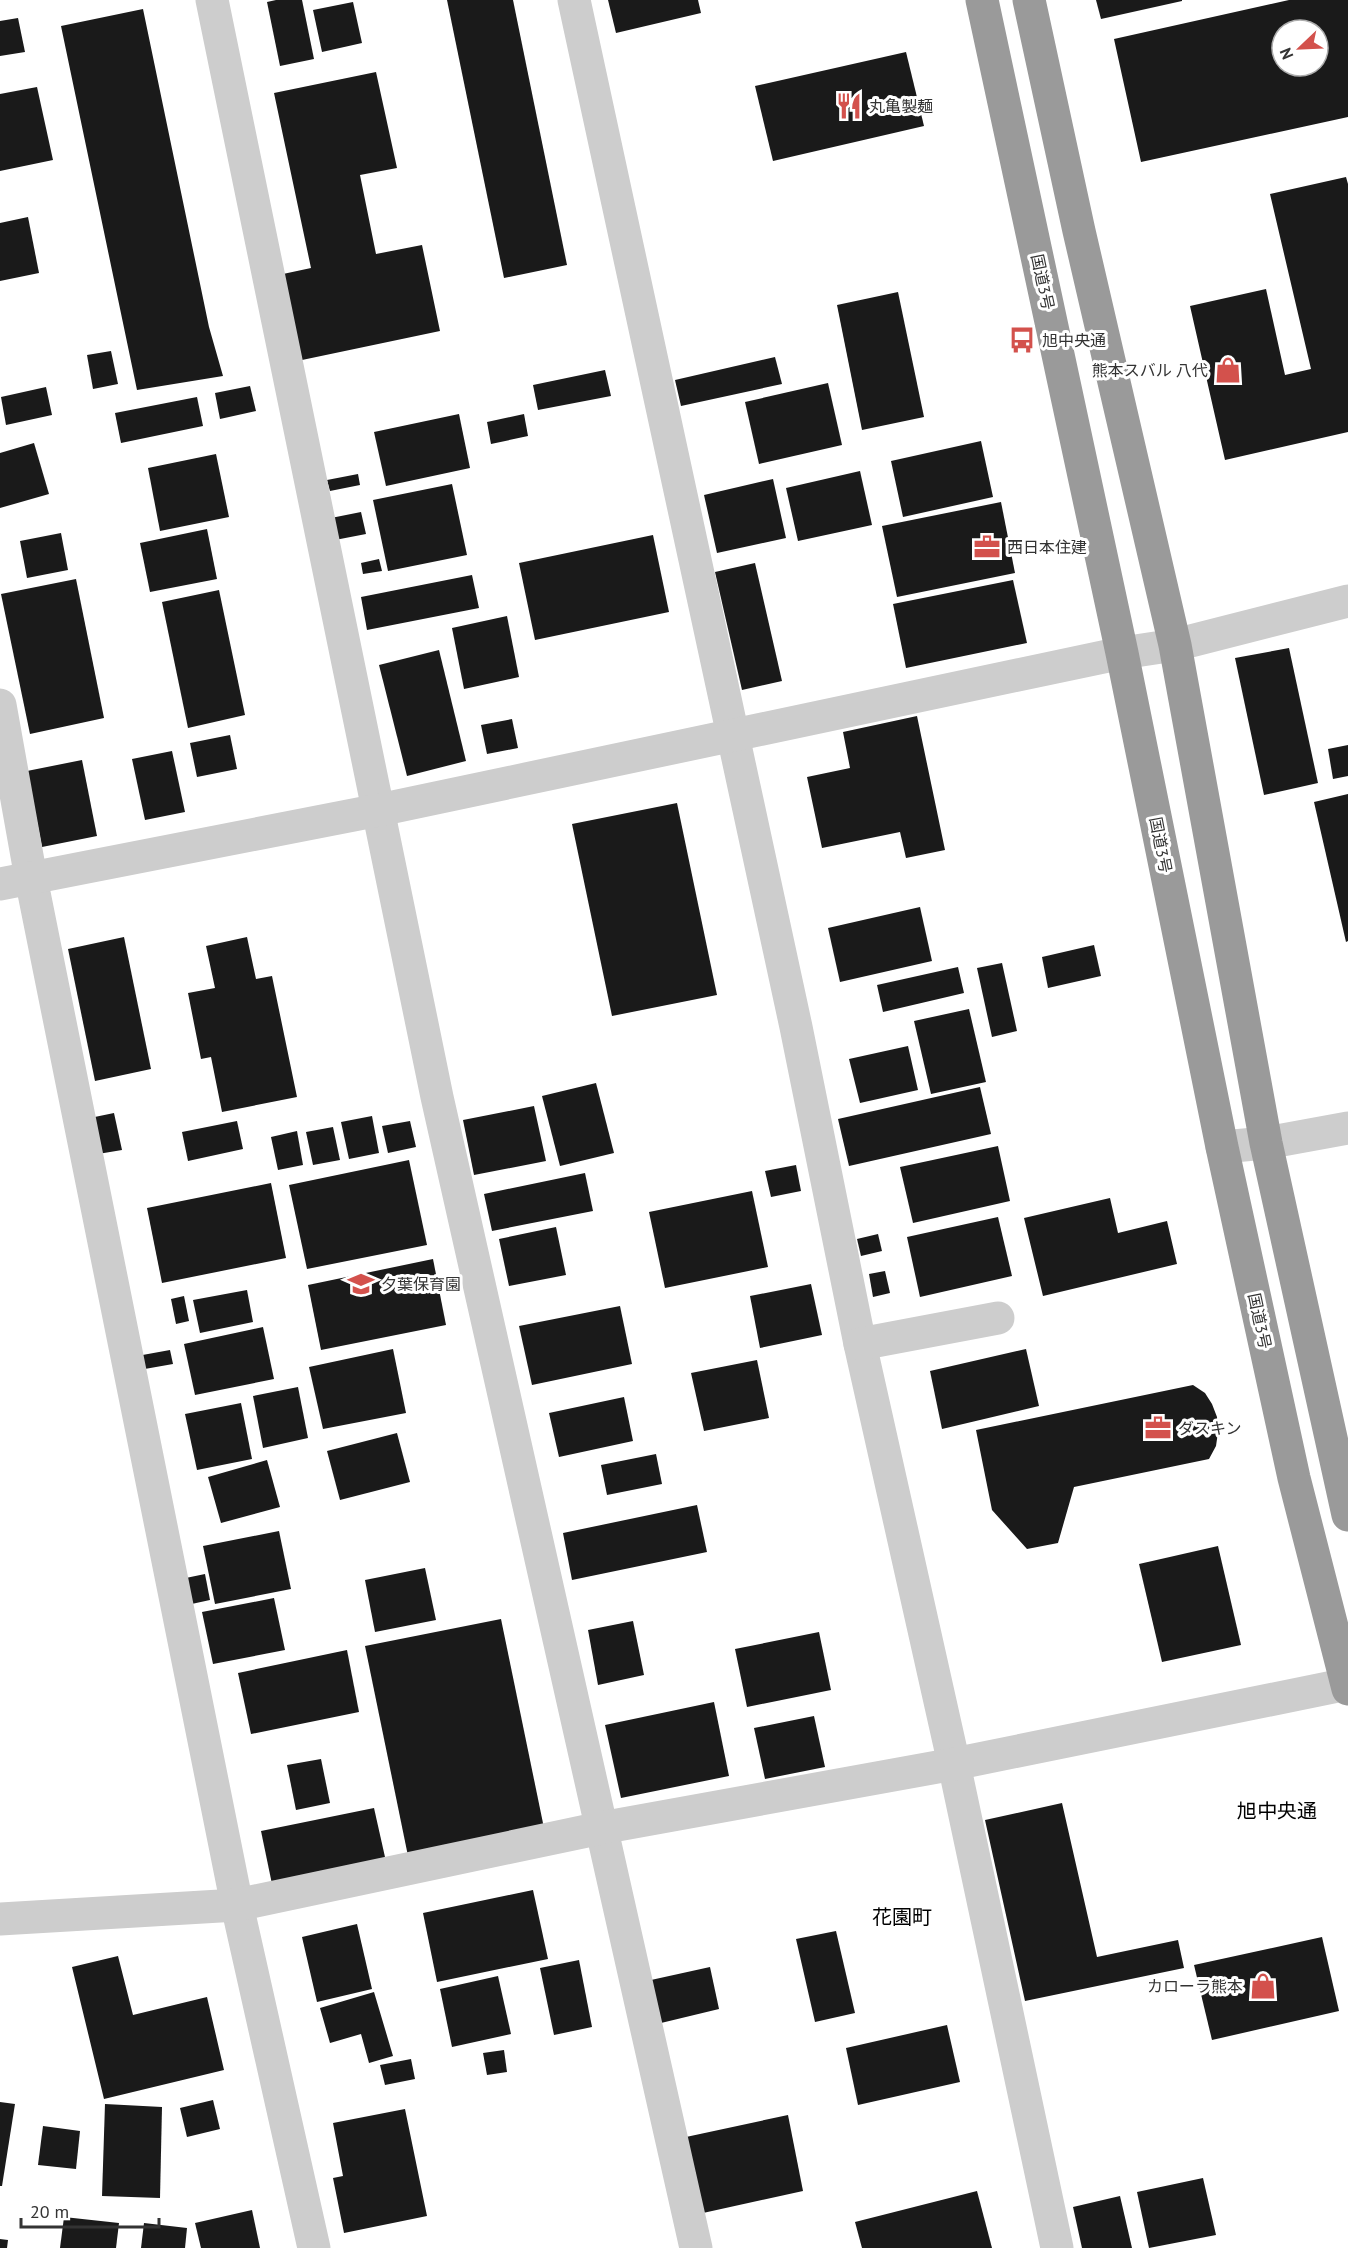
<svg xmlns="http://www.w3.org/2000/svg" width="1348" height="2248" font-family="'PT Sans','Noto Sans JP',sans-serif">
<rect width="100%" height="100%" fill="#fff"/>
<g fill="#1a1a1a" fill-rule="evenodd">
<path d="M276,0H302L314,59L280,66L267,2Z"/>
<path d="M447,0H513L567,265L504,278Z"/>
<path d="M608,0H698L701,13L616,33Z"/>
<path d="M1096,0H1182V1L1101,19Z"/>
<path d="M1289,0H1348V117L1141,162L1114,39ZM1282,30H1318V66H1282Z"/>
<path d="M353,2L362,43L322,52L313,10Z"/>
<path d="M143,9L209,327L223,376L137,390L61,26Z"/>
<path d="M18,18L25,52L0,56V21Z"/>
<path d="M906,52L924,126L773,161L755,86Z"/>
<path d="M376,72L397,168L360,175L376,254L422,245L440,331L302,360L283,274L311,268L274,93Z"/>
<path d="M37,87L53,160L0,171V94Z"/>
<path d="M1346,177L1348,184V432L1225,460L1190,306L1266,289L1285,375L1311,369L1270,194Z"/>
<path d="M28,217L39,273L0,281V223Z"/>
<path d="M898,292L924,417L862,430L837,305Z"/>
<path d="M111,351L118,384L93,389L87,355Z"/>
<path d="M775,357L782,384L681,406L675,380Z"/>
<path d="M605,370L611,396L538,410L533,385Z"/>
<path d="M828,383L842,445L759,464L745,402Z"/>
<path d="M250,386L256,411L220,419L215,393Z"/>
<path d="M46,387L52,415L6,425L1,397Z"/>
<path d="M197,397L203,426L121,443L115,413Z"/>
<path d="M459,414L470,468L386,486L374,432Z"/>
<path d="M524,414L528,436L491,444L487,422Z"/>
<path d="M981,441L993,497L903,517L891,461Z"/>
<path d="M34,443L49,494L0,508V453Z"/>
<path d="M216,454L229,517L160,531L148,468Z"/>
<path d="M860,471L872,525L798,541L786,488Z"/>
<path d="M358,474L360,485L330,491L327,480Z"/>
<path d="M773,479L786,538L717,553L704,495Z"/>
<path d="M452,484L467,555L388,571L373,500Z"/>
<path d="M1001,502L1015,573L897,597L882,526Z"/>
<path d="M361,512L366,534L335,540L331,518Z"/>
<path d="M207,529L217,579L150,592L140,543Z"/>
<path d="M61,533L68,570L27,578L20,541Z"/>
<path d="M653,535L669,612L535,640L519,563Z"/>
<path d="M379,559L382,571L363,574L361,563Z"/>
<path d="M755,563L782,681L742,690L715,572Z"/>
<path d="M472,575L479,608L367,630L361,597Z"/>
<path d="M76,579L104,718L30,734L1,594Z"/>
<path d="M1013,580L1027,643L906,668L893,604Z"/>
<path d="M219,590L245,715L188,728L162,602Z"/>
<path d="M507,616L519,677L464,689L452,628Z"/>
<path d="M1289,648L1318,783L1264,795L1235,658Z"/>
<path d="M439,650L466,761L407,776L379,665Z"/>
<path d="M917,716L945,850L906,858L900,832L822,848L807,777L850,768L843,732Z"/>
<path d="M512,719L518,748L487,754L481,725Z"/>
<path d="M230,735L237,769L197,777L190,743Z"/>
<path d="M1348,745V776L1333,779L1328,749Z"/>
<path d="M172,751L185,812L145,820L132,759Z"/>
<path d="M82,760L97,836L42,847L27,771Z"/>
<path d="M1348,794V941L1346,942L1314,802Z"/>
<path d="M677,803L717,995L612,1016L572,824Z"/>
<path d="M920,907L932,961L840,982L828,928Z"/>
<path d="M124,937L151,1069L95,1081L68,949Z"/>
<path d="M247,937L256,979L272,976L297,1097L222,1112L211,1057L201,1059L188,993L215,988L206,946Z"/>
<path d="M1094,945L1101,976L1048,988L1042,957Z"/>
<path d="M1002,963L1017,1031L992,1037L977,968Z"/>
<path d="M958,967L964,993L883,1012L877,985Z"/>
<path d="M969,1009L986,1082L931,1094L914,1021Z"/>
<path d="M908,1046L918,1090L860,1103L849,1059Z"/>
<path d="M596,1083L614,1153L560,1166L542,1096Z"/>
<path d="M980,1087L991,1134L849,1166L838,1119Z"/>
<path d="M534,1106L546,1161L474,1175L463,1120Z"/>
<path d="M114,1113L122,1150L92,1155L85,1119Z"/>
<path d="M372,1116L379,1153L349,1159L341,1122Z"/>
<path d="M237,1121L243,1149L188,1161L182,1132Z"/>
<path d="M410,1121L416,1147L388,1153L382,1126Z"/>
<path d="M333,1127L340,1160L313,1165L306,1132Z"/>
<path d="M297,1131L303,1165L278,1170L271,1137Z"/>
<path d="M998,1146L1010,1201L913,1223L900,1167Z"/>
<path d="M409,1160L427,1245L307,1269L289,1185Z"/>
<path d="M796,1165L801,1191L771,1197L765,1171Z"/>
<path d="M585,1173L593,1211L492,1231L484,1194Z"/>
<path d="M271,1183L286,1258L162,1283L147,1208Z"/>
<path d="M752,1191L768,1267L665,1288L649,1212Z"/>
<path d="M1110,1198L1118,1233L1167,1221L1177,1264L1043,1296L1024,1218Z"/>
<path d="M998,1217L1012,1276L920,1297L907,1237Z"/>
<path d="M556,1227L566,1275L509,1286L499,1239Z"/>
<path d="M878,1234L882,1251L861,1256L857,1239Z"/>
<path d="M433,1259L446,1325L321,1350L308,1285Z"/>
<path d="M885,1271L890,1293L873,1297L869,1274Z"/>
<path d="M811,1284L822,1335L760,1348L750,1296Z"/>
<path d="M247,1290L253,1322L200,1333L193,1300Z"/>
<path d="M184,1296L189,1321L176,1324L171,1299Z"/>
<path d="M620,1306L632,1364L532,1385L519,1326Z"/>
<path d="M263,1327L274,1379L195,1395L184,1344Z"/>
<path d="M393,1349L406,1413L323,1429L309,1367Z"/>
<path d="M1026,1349L1039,1406L942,1429L930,1371Z"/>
<path d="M170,1350L173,1364L139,1370L137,1356Z"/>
<path d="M757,1360L769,1418L704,1431L691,1373Z"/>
<path d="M1193,1385L1205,1393L1212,1404L1217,1417L1218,1432L1216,1446L1209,1459L1074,1487L1058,1543L1027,1549L992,1510L976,1430Z"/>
<path d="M298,1387L308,1438L263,1448L253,1396Z"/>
<path d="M624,1397L633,1441L559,1457L549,1413Z"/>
<path d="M241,1403L252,1459L197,1470L185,1414Z"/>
<path d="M397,1433L410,1482L340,1500L327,1451Z"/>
<path d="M656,1454L662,1484L607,1495L601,1465Z"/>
<path d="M267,1460L280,1507L221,1523L208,1477Z"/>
<path d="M697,1505L707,1552L572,1580L563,1533Z"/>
<path d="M279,1531L291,1589L215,1604L203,1546Z"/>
<path d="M1218,1546L1241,1645L1162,1662L1139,1564Z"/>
<path d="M425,1568L436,1620L375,1632L365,1580Z"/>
<path d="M205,1574L210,1600L187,1605L181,1579Z"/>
<path d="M274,1598L285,1650L213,1664L202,1612Z"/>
<path d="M501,1619L544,1828L408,1856L365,1646Z"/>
<path d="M633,1621L644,1675L598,1685L588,1630Z"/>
<path d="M819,1632L831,1690L747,1707L735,1649Z"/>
<path d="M347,1650L359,1712L251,1734L238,1673Z"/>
<path d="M714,1702L729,1776L621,1798L605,1725Z"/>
<path d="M814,1716L825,1767L765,1779L754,1728Z"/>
<path d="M321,1759L330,1803L296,1810L287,1765Z"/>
<path d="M1062,1803L1097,1957L1178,1940L1184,1968L1025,2001L985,1820Z"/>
<path d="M374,1808L387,1866L273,1889L261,1831Z"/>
<path d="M533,1890L548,1959L437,1982L423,1913Z"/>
<path d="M357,1924L372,1989L317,2002L302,1937Z"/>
<path d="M836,1931L855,2013L815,2022L796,1939Z"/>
<path d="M1322,1937L1339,2011L1212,2040L1194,1965Z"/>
<path d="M118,1956L133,2015L207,1997L224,2070L104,2099L72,1967Z"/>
<path d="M579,1960L592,2027L554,2035L540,1968Z"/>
<path d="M710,1967L719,2009L661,2023L651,1980Z"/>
<path d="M498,1976L511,2034L452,2047L440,1989Z"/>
<path d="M374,1992L393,2056L369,2063L361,2034L330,2043L320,2008Z"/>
<path d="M947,2025L960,2082L858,2105L846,2048Z"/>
<path d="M504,2050L507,2072L487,2075L483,2053Z"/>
<path d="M411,2059L415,2079L385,2085L380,2065Z"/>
<path d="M213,2100L220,2129L187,2137L180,2108Z"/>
<path d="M0,2102L15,2104L2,2186H0Z"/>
<path d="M105,2104L162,2107L160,2198L102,2196Z"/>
<path d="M405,2109L427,2216L344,2233L333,2178L343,2176L333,2123Z"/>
<path d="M788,2115L803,2191L703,2213L686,2137Z"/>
<path d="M43,2126L80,2131L76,2169L38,2165Z"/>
<path d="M1203,2178L1216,2235L1149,2248L1137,2192Z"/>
<path d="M977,2191L992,2248H862L855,2222Z"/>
<path d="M1120,2196L1132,2248H1082L1073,2207Z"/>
<path d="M252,2210L260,2248H201L195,2223Z"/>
<path d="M64,2217L119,2223L116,2248H60Z"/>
<path d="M144,2223L187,2228L185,2248H141Z"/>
<path d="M0,2239L8,2240L7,2248H0Z"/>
</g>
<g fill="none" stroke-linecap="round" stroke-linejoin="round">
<g stroke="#cdcdcd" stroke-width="33">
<path d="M212,0L437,1097L696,2248"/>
<path d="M574,0L796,1027L860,1344L954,1764L1057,2248"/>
<path d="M0,705L31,878L237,1905L314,2248"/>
<path d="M0,884L379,810L1122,653L1175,645L1348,601"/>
<path d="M1222,1147L1266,1143L1348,1128"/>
<path d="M860,1344L998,1318"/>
<path d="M0,1919L237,1905L601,1828L954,1764L1348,1684"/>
</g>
<g stroke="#9a9a9a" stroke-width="33">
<path d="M982,0L1122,653L1222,1147L1294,1478L1348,1689"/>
<path d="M1029,0L1079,231L1175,645L1266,1143L1348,1515"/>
</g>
</g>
<defs>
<g id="restaurant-bare" transform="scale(2.07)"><path d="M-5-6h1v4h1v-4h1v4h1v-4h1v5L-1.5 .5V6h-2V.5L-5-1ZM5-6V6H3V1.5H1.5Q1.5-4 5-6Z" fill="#d3514c" stroke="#fff" stroke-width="2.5" paint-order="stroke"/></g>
<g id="bus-bare" transform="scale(2.07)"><path d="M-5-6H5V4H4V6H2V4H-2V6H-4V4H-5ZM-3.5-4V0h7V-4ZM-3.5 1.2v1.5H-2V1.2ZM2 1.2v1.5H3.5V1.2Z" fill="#d3514c" stroke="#fff" stroke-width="2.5" paint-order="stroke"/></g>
<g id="shop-bare" transform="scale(2.07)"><path d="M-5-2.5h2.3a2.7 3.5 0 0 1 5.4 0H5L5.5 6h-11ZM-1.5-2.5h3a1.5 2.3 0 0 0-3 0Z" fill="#d3514c" stroke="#fff" stroke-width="2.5" paint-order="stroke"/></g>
<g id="office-bare" transform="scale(2.07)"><path d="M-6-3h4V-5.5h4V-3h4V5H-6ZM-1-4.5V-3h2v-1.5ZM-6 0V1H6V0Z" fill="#d3514c" stroke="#fff" stroke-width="2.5" paint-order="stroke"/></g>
<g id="school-bare" transform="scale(2.07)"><path d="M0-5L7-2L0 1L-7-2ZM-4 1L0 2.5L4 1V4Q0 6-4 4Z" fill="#d3514c" stroke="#fff" stroke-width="2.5" paint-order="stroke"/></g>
</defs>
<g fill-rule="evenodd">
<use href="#restaurant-bare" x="849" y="106"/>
<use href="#bus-bare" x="1022" y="340"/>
<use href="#shop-bare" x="1228" y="370"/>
<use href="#office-bare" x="987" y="547"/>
<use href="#school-bare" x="361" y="1284"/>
<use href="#office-bare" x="1158" y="1428"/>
<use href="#shop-bare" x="1263" y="1986"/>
</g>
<g text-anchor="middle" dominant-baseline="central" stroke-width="6" stroke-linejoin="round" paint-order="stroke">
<g font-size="16" fill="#333" stroke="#fff" text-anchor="start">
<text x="869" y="106">丸亀製麺</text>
<text x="1042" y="340">旭中央通</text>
<text x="1208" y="370" text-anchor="end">熊本スバル 八代</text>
<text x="1007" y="547">西日本住建</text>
<text x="381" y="1284">夕葉保育園</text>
<text x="1178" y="1428">ダスキン</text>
<text x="1243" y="1986" text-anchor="end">カローラ熊本</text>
</g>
<g font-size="16" fill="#333" stroke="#fff">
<text transform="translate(1043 282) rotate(78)">国道3号</text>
<text transform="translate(1161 845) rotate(79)">国道3号</text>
<text transform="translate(1260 1321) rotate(78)">国道3号</text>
</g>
<g font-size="20" fill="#000" stroke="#fff">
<text x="1277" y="1811">旭中央通</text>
<text x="902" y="1917">花園町</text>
</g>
</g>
<g transform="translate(1300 48) rotate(247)"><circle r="28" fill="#ffffff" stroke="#adadad" stroke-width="1.5"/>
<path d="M0-4.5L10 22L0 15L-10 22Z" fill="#d3514c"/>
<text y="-9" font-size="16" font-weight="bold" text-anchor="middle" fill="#333333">N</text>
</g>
<path d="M21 2218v9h138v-9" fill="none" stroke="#333333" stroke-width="3"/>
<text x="30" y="2218" font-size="18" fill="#333333" stroke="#ffffff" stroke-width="4.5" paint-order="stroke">20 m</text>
</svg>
